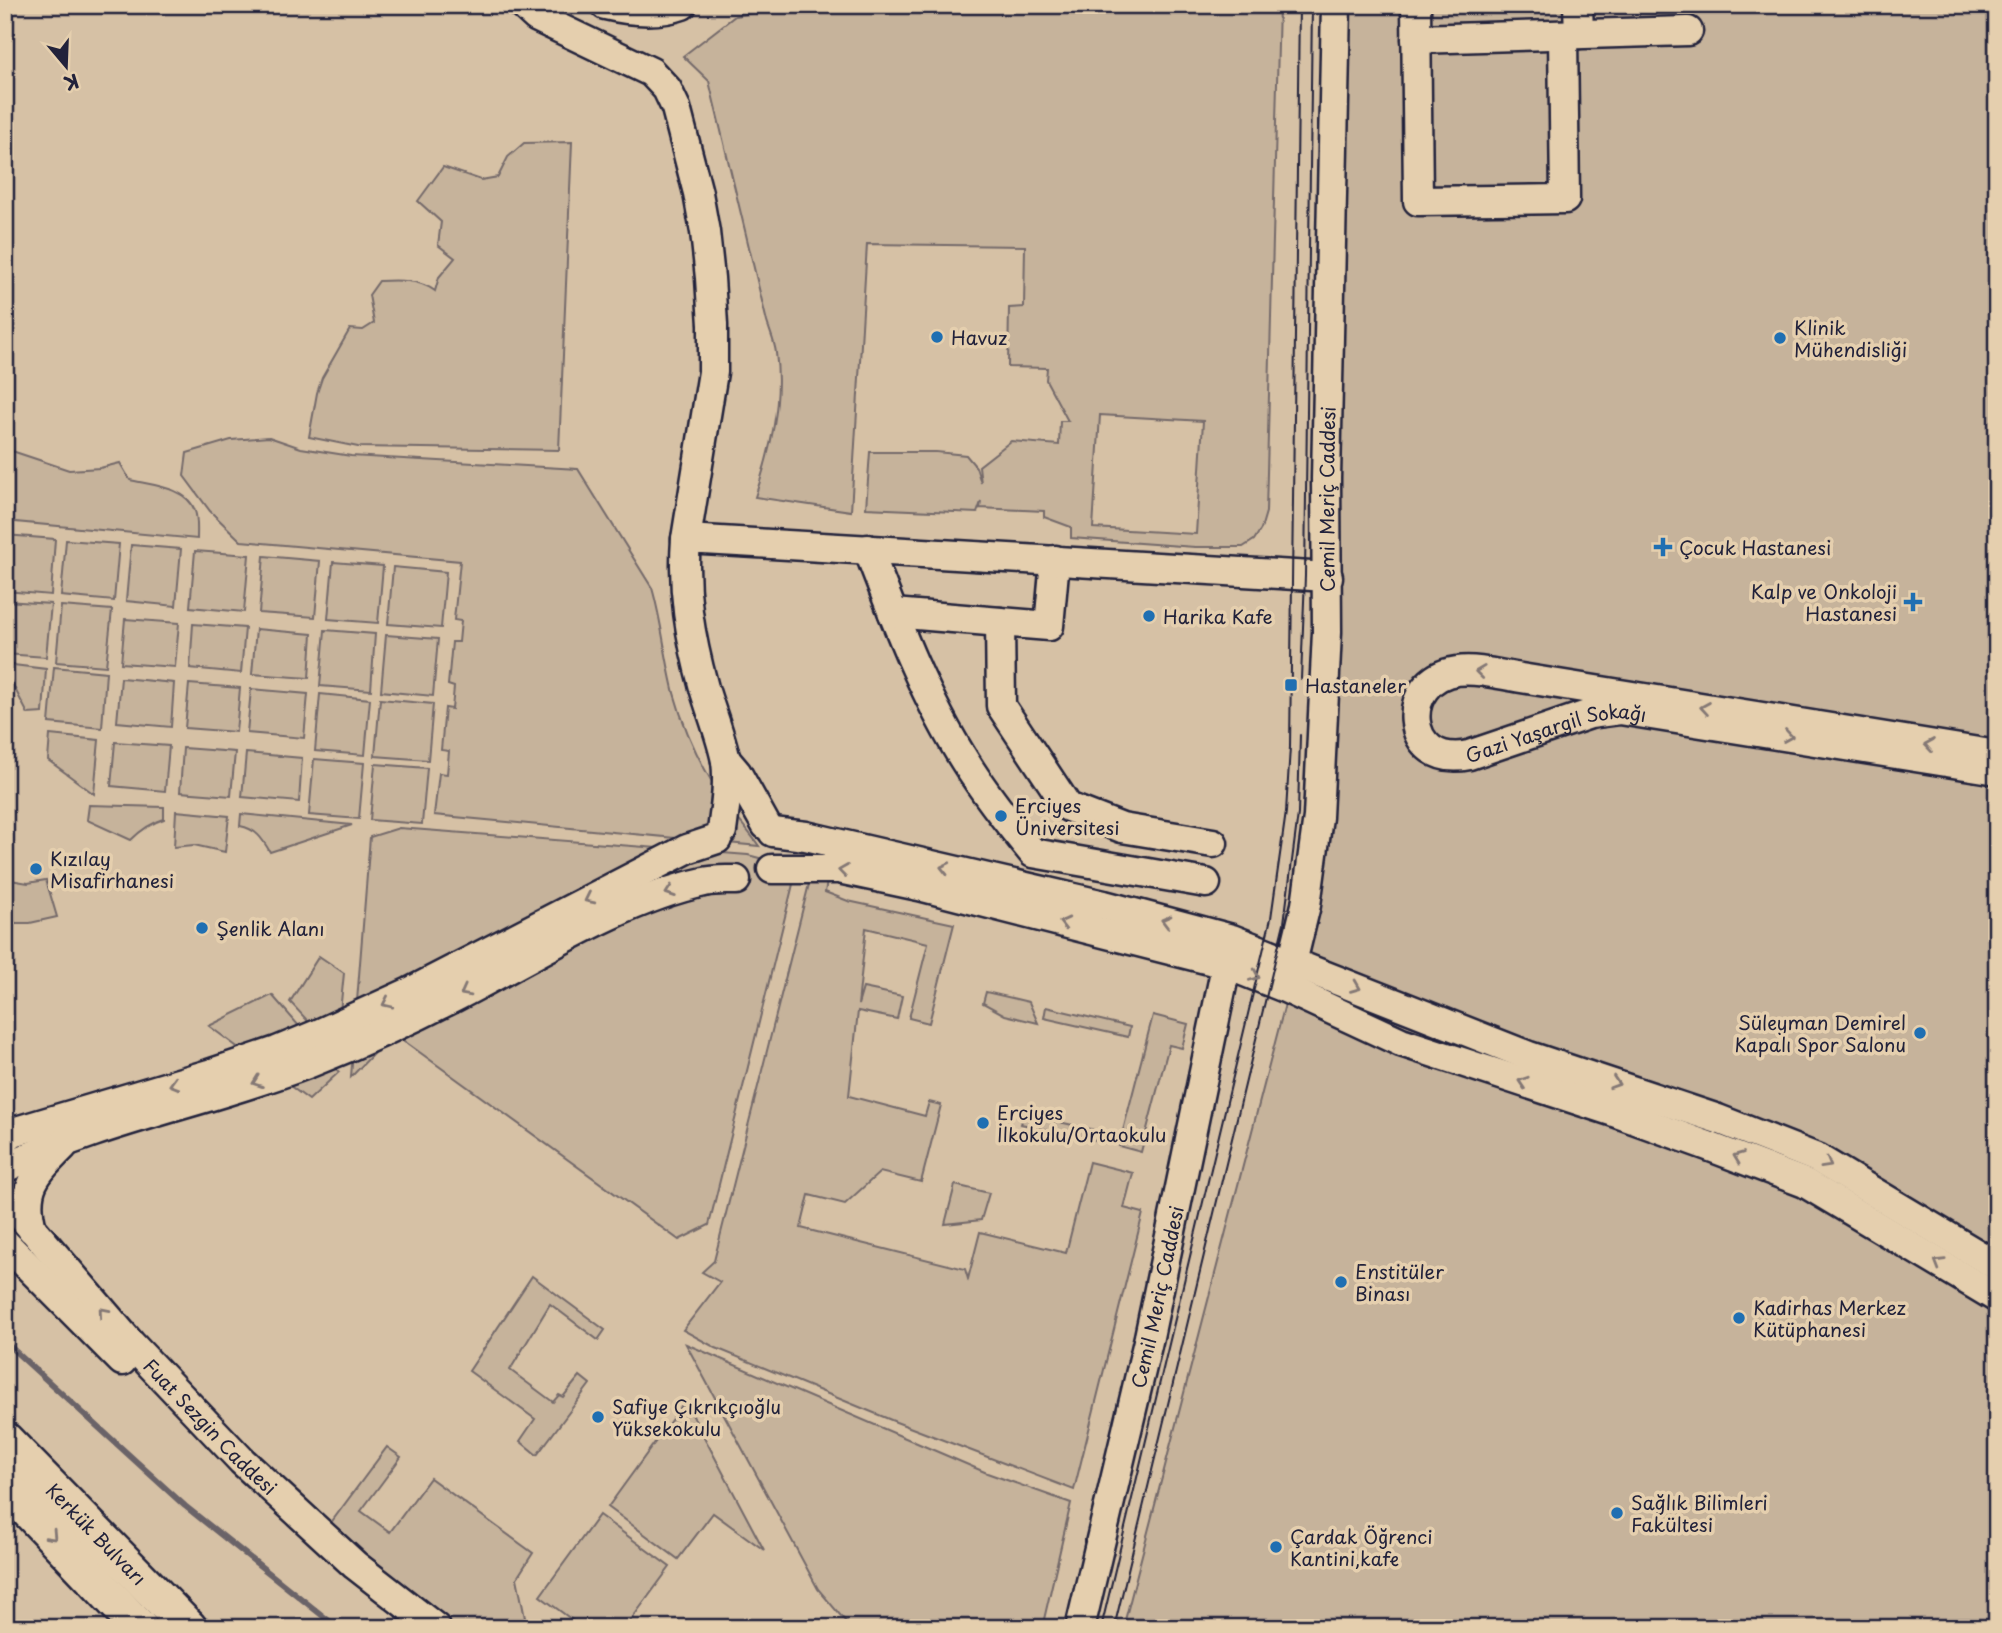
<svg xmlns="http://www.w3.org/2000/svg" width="2002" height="1633" font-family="'Playpen Sans',sans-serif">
<rect width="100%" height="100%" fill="#e5cfae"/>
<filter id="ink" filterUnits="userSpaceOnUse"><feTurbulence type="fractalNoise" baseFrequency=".0143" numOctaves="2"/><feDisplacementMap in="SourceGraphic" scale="14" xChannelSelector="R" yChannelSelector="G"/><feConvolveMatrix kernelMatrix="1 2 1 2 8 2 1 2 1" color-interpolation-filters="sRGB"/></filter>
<g filter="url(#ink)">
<rect fill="#d6c1a5" x="5" y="5" width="1992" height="1623"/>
<g fill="#c6b39b" stroke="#746a6b" stroke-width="2" fill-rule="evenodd">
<path d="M792,5H840L851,11L856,5H1279L1266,512L1261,529L1254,540L1243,547H1195L1071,538V527L1044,517V511L980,508L981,502L977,513L866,508L870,452H936L966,455L976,467L981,483L979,466L1011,441L1059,445L1060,421H1068L1046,380L1047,368L1008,367L1009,308L1024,307L1025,246L867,244L851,511L755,497C770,452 783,401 776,353C775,343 770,332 767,322L709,81L683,56L735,16L790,7ZM1100,415L1203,421L1196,534L1093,528Z"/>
<path d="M1326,5H1997V1628H1123L1299,950L1315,872Z"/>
<path d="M572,142L559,450L358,447L309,437L317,393L322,378L350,329L363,330L374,323L369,295L379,281C398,280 419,279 435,291L439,277L455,258L438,245L441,222L418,201L443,167L481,180L498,177L508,157L524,143Z"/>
<path d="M269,437L301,448L351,456L578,469L652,588C662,622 665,658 674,693C685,733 705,774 729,808C739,821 750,833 759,846L434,815L439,773L447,774L449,751L441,750L445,708L452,709L454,687L448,685L452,642H459L461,621L454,620L460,561L241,541L210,511L184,476L187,453L231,440Z"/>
<path d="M12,451L69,470L100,468L120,463L130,480C151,485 187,487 195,511C198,519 197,530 197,539L5,521Z"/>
<path d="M5,535L55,539L51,595L5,591Z"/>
<path d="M66,540L119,544L114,601L61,596Z"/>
<path d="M131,545L181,549L176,606L126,601Z"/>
<path d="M195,551L249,555L244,612L190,607Z"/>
<path d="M264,556L320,561L315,617L259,613Z"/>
<path d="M333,562L383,566L378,623L328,619Z"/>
<path d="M393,567L446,572L441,628L388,624Z"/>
<path d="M5,601L51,604L46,657L5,654Z"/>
<path d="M61,606L112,610L106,666L56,662Z"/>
<path d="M125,619L179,623L175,667L121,663Z"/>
<path d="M193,624L245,628L241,673L190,668Z"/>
<path d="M256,629L312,634L309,678L252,674Z"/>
<path d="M325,630L375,634L371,690L320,686Z"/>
<path d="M386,635L438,639L433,696L381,691Z"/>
<path d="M5,664L46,669L43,713L28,714L5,670Z"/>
<path d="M54,667L106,672L102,728L49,723Z"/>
<path d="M121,678L174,683L171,727L117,722Z"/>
<path d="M189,684L240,688L236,732L185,728Z"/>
<path d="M251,689L308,694L304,738L247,733Z"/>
<path d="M320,694L370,699L365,755L315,751Z"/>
<path d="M380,699L433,704L428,760L375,756Z"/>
<path d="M50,735L99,740L94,794L48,760Z"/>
<path d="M115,742L169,746L165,791L111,786Z"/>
<path d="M183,748L235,752L231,796L180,792Z"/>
<path d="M246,753L302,758L299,802L242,797Z"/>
<path d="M314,759L364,763L359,819L309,815Z"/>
<path d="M375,764L427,768L422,824L370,820Z"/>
<path d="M89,805L164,807V819C151,823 141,830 131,840L87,820Z"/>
<path d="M176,811L229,816L225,852L194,845L174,847Z"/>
<path d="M241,814L352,825L270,852C262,838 256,829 240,826Z"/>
<path d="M399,828L748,855L797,868L709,1225L679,1240L393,1033L351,1077L370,837Z"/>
<path d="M812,872L828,877L825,892L848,901L954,924L929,1023L909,1018L928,943L866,928L858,1005L863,988L902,996L897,1019L858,1011L849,1096L925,1116L929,1102L941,1105L921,1182L880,1172L845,1204L809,1195L801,1228L965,1269L968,1279L980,1232L1066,1253L1089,1162L1133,1173L1124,1208L1143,1213L1074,1490L896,1422L716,1348L683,1330L720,1282L702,1272L714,1261Z"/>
<path d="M5,879L28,883L46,880L57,917L30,923H5Z"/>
<path d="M319,956L344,973L336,1051L290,1002Z"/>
<path d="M986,992L1029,1002L1038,1023L1005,1015L983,1003Z"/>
<path d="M272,995L339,1072L309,1100L209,1026Z"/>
<path d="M1046,1007L1130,1027L1128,1037L1044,1018Z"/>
<path d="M1153,1015L1188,1024L1182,1048L1169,1045L1141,1152L1119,1146Z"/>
<path d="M1024,1114L1108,1133L1106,1143L1021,1124Z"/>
<path d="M955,1185L989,1193L981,1220L945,1224Z"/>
<path d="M532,1276L605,1330L598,1340L550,1304L510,1370L553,1402L559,1395L563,1397L580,1376L590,1384L537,1455L520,1441L535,1419L469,1371Z"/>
<path d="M686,1344L987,1473L1071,1503L1042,1628H851L818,1589Z"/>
<path d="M685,1401L764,1550L713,1513L678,1559L608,1507Z"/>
<path d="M387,1447L401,1457L361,1511L390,1532L430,1478L533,1553L517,1578L527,1628H452L327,1528Z"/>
<path d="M599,1515L670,1567L625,1628H583L540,1596Z"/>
</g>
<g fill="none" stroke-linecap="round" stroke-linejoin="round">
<path stroke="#6b6367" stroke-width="6" d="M5,1342L185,1506L338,1628"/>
<g stroke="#22223b" stroke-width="33">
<g id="minor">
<path d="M523,5L536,17L651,72L667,89L676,108L698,193L705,232L710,278L713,325V372L686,539"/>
<path d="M605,5C630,11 657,14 682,5"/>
<path d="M1416,5L1418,201L1565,199L1563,35"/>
<path d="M1578,5L1579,34"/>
<path d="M1416,39L1688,31"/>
<path d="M868,549C896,622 924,697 966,763C986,795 1009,824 1033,853L1206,883"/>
<path d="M893,613L1049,626L1055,560"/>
<path d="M1000,622L1001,706L1068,807L1122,828L1213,843"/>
<path id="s1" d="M1997,755L1521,678C1501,675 1477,668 1457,671C1397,679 1403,769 1469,755L1590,714L1620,710L1997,770"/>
<path d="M726,760L737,773L766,825"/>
<path d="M722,831C725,808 729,783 726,761C721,736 711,712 704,688C690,637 682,591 686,539L1328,577"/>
<path d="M773,832L806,836L1104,905L1232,939L1529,1056L1718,1119L1817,1158L1997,1266"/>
<path d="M772,869H839L919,886L1225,964L1285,988L1401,1042L1614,1112L1708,1146L1805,1183L1997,1298"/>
<path id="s2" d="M1288,979L1306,905L1318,817L1327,632L1326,479L1336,5"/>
<path d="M5,1139L13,1132L209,1074L277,1051L318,1034L410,992L687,849L717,839"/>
<path d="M5,1168C102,1120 210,1102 310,1063C358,1044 410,1020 455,997C534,957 618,901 704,882C715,879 726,880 736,880"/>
<path id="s3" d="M5,1197L131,1344L242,1461L355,1565L436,1628"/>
<path d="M32,1229C21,1188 35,1174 63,1146"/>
<path d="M5,1243L122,1361"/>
<path id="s4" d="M1080,1628L1149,1337L1230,947"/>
</g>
</g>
<g stroke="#22223b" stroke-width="40">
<g id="major">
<path id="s5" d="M5,1440L189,1628"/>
<path d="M5,1486L140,1628"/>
</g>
</g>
<use href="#minor" stroke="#e5cfae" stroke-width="28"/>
<use href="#major" stroke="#e5cfae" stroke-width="35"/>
<g stroke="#22223b" stroke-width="2">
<path d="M1301,679L1305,576L1312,5"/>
<path d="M1101,1628L1271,918L1286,812L1290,747L1299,5"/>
<path d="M1114,1628L1284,923L1298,814L1300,735"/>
</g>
</g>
<defs><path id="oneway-chevron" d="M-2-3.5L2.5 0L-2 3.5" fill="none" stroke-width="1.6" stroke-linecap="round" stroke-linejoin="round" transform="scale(1.75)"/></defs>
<g stroke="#847874">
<use href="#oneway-chevron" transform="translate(1480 672) rotate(-173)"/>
<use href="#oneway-chevron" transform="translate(1705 708) rotate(-171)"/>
<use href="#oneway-chevron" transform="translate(1788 736) rotate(9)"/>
<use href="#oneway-chevron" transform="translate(1929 745) rotate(-171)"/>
<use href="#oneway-chevron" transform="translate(945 868) rotate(-167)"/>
<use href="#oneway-chevron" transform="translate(843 871) rotate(-172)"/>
<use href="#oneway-chevron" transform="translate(670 892) rotate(161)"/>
<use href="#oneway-chevron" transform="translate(589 899) rotate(154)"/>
<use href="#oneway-chevron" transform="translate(1166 921) rotate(-165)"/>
<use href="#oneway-chevron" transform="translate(1064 923) rotate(-166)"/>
<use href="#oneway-chevron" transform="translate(1255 976) rotate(23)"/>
<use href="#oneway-chevron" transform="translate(1356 987) rotate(22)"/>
<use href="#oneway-chevron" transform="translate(465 992) rotate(152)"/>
<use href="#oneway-chevron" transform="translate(387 1003) rotate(155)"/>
<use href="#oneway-chevron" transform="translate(257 1082) rotate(160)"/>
<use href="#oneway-chevron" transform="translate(1523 1082) rotate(-162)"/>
<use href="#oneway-chevron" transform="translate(1615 1083) rotate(18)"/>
<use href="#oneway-chevron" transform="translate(174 1084) rotate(164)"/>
<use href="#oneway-chevron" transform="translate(1738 1157) rotate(-159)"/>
<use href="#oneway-chevron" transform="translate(1827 1164) rotate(30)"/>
<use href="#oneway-chevron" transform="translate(1939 1263) rotate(-149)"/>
<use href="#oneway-chevron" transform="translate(103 1312) rotate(-131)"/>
<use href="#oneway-chevron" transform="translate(52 1536) rotate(47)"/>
</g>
</g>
<g fill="#1f6fb2" stroke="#e5cfae" stroke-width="2.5">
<circle cx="937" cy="337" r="7"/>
<circle cx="1780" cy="338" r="7"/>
<path d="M1659.5 536.5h7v7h7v7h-7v7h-7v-7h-7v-7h7z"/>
<path d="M1909.5 591.5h7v7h7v7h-7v7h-7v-7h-7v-7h7z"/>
<circle cx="1149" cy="616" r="7"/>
<rect x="1284" y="678" width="14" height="14" rx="3.5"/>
<circle cx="1001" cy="816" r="7"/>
<circle cx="36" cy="869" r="7"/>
<circle cx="202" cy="928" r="7"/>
<circle cx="1920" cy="1033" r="7"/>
<circle cx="983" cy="1123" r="7"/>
<circle cx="1341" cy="1282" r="7"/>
<circle cx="1739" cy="1318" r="7"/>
<circle cx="598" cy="1417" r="7"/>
<circle cx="1617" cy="1513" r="7"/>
<circle cx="1276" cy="1547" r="7"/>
</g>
<g text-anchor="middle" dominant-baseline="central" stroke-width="7" stroke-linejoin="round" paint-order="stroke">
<g font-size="19" fill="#22223b" stroke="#e5cfae" text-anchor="start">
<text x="1794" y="327">Klinik<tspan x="1794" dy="22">Mühendisliği</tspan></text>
<text x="951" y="337">Havuz</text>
<text x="1679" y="547">Çocuk Hastanesi</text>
<text x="1897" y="591" text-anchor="end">Kalp ve Onkoloji<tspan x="1897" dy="22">Hastanesi</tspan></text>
<text x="1163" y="616">Harika Kafe</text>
<text x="1305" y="685">Hastaneler</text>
<text x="1015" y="805">Erciyes<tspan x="1015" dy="22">Üniversitesi</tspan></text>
<text x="50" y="858">Kızılay<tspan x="50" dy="22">Misafirhanesi</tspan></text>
<text x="216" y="928">Şenlik Alanı</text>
<text x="1906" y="1022" text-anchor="end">Süleyman Demirel<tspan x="1906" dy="22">Kapalı Spor Salonu</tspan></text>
<text x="997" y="1112">Erciyes<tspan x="997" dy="22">İlkokulu/Ortaokulu</tspan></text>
<text x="1355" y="1271">Enstitüler<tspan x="1355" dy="22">Binası</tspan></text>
<text x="1753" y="1307">Kadirhas Merkez<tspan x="1753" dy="22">Kütüphanesi</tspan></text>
<text x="612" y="1406">Safiye Çıkrıkçıoğlu<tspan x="612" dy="22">Yüksekokulu</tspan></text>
<text x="1631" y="1502">Sağlık Bilimleri<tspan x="1631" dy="22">Fakültesi</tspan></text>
<text x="1290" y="1536">Çardak Öğrenci<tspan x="1290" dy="22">Kantini,kafe</tspan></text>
</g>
<g font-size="19" fill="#22223b" stroke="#e5cfae">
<text stroke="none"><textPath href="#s2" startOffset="483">Cemil Meriç Caddesi</textPath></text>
<text stroke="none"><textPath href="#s1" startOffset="782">Gazi Yaşargil Sokağı</textPath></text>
<text stroke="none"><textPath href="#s4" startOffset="340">Cemil Meriç Caddesi</textPath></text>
<text stroke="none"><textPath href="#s3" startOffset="308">Fuat Sezgin Caddesi</textPath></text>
<text stroke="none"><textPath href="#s5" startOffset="131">Kerkük Bulvarı</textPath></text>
</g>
</g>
<rect width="2002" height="1633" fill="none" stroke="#e5cfae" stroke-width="28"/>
<rect x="14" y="14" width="1974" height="1605" fill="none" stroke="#22223b" stroke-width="2.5" filter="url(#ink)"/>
<g transform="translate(66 66) rotate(161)" stroke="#e5cfae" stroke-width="5" paint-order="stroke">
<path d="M0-5L12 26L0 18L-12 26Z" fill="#22223b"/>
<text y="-10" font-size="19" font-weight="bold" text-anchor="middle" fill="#22223b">K</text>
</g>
</svg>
